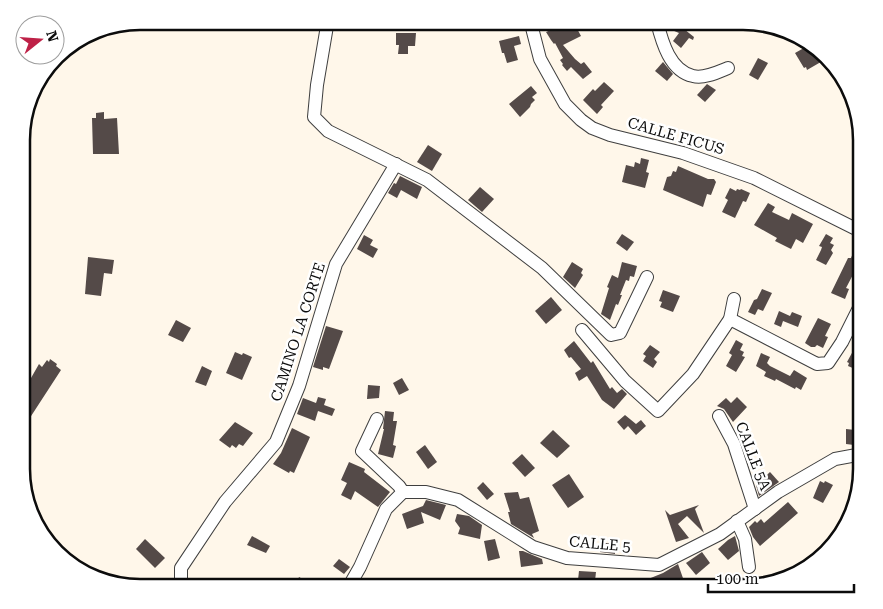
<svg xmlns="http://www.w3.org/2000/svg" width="883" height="609" font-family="'Roboto Serif',serif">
<rect width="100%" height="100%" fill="#fff7ea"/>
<g fill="#544a48">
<path d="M665,22H680L679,25L694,37L693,40L689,38L681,48L673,41L679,33L667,28Z"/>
<path d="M567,23H574L581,36L563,45L575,59L581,64L584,62L592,72L583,79L571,67L567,71L562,65L563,64L560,60L563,58L555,43L554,44L551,40L546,32Z"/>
<path d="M396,33H416L415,46H408V54H398L399,45H396Z"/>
<path d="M519,36L521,44L514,46L518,60L507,63L504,53H502L499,41Z"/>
<path d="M811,44L815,46L826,59L807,70L806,67L804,68L795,53Z"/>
<path d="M758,58L768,63L758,80L749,75Z"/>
<path d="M663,62L673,74L667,81L655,71Z"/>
<path d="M604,82L614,91L601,105L603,107L597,114L583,100L593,89L595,91Z"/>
<path d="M707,84L716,90L705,102L697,95Z"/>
<path d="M531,86L537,93L532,97L535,100L531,104L530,107L520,117L509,104Z"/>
<path d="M104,112V119L117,118L119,154H93L92,118H96V113Z"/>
<path d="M428,145L442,154L432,171L417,162Z"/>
<path d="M641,158L649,160L646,172L649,173L645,188L622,182L626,165L634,167L635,162L640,164Z"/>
<path d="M678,166L708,179H714L716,182L711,195L707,194L703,207L663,190L667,177L671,176L673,171L676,172Z"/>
<path d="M400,176L422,187L417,199L401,190L397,198L388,193L394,183L396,184Z"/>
<path d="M480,187L494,199L482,212L468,200Z"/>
<path d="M730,188L736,191L737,189L740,190L741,189L750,193L746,202L743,201L735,218L722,212L728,200L725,198Z"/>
<path d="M768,203L775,207L772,212L789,220L792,213L813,224L803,243L796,239L791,249L775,241L777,238L754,225Z"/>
<path d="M622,234L634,242L627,251L616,243Z"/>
<path d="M826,234L833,238L830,243L834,245L831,250L833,253L826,265L816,260L821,250L822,247L819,246Z"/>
<path d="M364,235L373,240L370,245L378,249L373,258L357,249Z"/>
<path d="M853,253L862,257V266L859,265L857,267L846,288L849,289L845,299L831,293L848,258H851Z"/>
<path d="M88,257L114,260L112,274L104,273L101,296L85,294Z"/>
<path d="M572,262L583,269L581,273L583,275L575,288L563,277Z"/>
<path d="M622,262L637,266L634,277L630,276L629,281L626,280L620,295H622L618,305L616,304L610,320L601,314L609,288L607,287L612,275L618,278Z"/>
<path d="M762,289L772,293L763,311L758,309L755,315L748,312L754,300L757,299Z"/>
<path d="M663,290L680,296L673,312L660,307L662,302L659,301Z"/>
<path d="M551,297L562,310L546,324L535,311Z"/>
<path d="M779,311L790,316L792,312L802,316L798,327L783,321L781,327L774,324Z"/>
<path d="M818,318L831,324L825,336L828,337L823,348L817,345L815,347H811L805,343Z"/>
<path d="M176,320L191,328L183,342L168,335Z"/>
<path d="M326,326L343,331L329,369L323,367V370L313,367Z"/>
<path d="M736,340L743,344L740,350L744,352L742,356L745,357L736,372L726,366L732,355L729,353Z"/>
<path d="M574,341L591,363L593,361L610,389L612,387L617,393L622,389L627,394L614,409L602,400L587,376L579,381L575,373L581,369L571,357L569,358L564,350Z"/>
<path d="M650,345L660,352L654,359L657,362L653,368L643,361L646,356L643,354Z"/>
<path d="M853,351L862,356V372L848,366L849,363L847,362Z"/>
<path d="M235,352L242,355L243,353L252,357L242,380L226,373Z"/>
<path d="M761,353L770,357L767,363L770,366L790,376L794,370L807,378L801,390L796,387L795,389L776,379L775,381L764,376L766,372L756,366Z"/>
<path d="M50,359L57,364L56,366L61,370L22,430V403L28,395L23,392L39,364L42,367L47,360L49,362Z"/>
<path d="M202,366L212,371L206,386L195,382Z"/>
<path d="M402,378L409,390L399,395L393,383Z"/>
<path d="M368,385L380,386L379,398L367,399Z"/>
<path d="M318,397L326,399L324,405L335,409L332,416L318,411L315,421L297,414L303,398L316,403Z"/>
<path d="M737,397L747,407L733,422L724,409L717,406L726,398L731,403Z"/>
<path d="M385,411L394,412L393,421H397L393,445L396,446L393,458L378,454L384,429H383Z"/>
<path d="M625,415L636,424L641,420L646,426L636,435L628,426L624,430L617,422Z"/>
<path d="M235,422L253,433L243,446L239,444L236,448L232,445L230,448L219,440Z"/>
<path d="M292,428L310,437L294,473L290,471L289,473L273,464L281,453Z"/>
<path d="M846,429L855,430L854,445L846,444Z"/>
<path d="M553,430L570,446L557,458L540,443Z"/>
<path d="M425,445L437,462L428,469L416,452Z"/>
<path d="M522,454L535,468L525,477L512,463Z"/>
<path d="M349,462L365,469L364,472L390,492L378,507L355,491L351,500L341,495L347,483L341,480Z"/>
<path d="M770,472L779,482L759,496L756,485Z"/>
<path d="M569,474L584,497L568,508L552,485Z"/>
<path d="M820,481L824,483L825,481L833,485L823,503L813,498Z"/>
<path d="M483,482L494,494L487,500L477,488Z"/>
<path d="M518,492L520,499L529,497L539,531L532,534L534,538L511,524L508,512H510L504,493Z"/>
<path d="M426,500L446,505L440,520L421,512L424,523L407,529L402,514L423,506Z"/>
<path d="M788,502L798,513L760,546L753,537L749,527L755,521L757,523L761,519L764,523Z"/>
<path d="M699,505L695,509L704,533L687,516L678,524L689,538L676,542L665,510L670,515Z"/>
<path d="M457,514L469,516L482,525L480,539L458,534L460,528L455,521Z"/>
<path d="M252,536L270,546L266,553L247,545Z"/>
<path d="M735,536L739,551L728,560L718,549L728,540Z"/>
<path d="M145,539L165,558L155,568L136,549Z"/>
<path d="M495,539L500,558L488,561L484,541Z"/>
<path d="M600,543H615V554L600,552Z"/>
<path d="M519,551H523L542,559L543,564L521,567Z"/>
<path d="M702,552L710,563L696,575L686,563Z"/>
<path d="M339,559L350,567L344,574L333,566Z"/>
<path d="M678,564L684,581L668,588H626L663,573Z"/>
<path d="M579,571L596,572L595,581L578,580Z"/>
<path d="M299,577L319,588H294Z"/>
<path d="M363,578L383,588H358Z"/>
</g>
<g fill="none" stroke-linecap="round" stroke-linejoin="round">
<g stroke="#3f3f3f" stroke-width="14">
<g id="minor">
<path d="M657,22C662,42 670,71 693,76C704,79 718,72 728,68"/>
<path d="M531,24L540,59L565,104L581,120L592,128L610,135L683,153L754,178L862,232"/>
<path d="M327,26L317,85L314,117L328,131L427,180L542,268L611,335L620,333L647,277"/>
<path d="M730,319L817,364L828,363L842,342L862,302"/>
<path d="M582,330L625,381L658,411L693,374L730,319L734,299"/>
<path d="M719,416L734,444L755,509"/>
<path d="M377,419L362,451L399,486L403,492"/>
<path d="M737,521L745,539L749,567"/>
<path d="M184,588L181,582V568L225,502L276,442L299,386L336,264L396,164"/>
<path d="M348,588L360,567L386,509L403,492H426L458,500L533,547L567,558L659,565L720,534L778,492L835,459L862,454"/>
</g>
</g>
<use href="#minor" stroke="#fff" stroke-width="12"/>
</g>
<g text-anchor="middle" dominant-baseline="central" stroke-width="5" stroke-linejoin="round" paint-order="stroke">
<g font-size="15" fill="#0c0c0c" stroke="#fff">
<text transform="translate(676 136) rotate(16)">CALLE FICUS</text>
<text transform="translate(298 332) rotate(-72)">CAMINO LA CORTE</text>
<text transform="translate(753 456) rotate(69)">CALLE 5A</text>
<text transform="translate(600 544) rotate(5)">CALLE 5</text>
</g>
</g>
<path d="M0 0H883V609H0ZM140 30H743A110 110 0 0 1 853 140V469A110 110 0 0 1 743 579H140A110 110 0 0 1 30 469V140A110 110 0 0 1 140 30Z" fill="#fff" fill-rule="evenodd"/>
<path fill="none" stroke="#0c0c0c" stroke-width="2.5" d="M140 30H743A110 110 0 0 1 853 140V469A110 110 0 0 1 743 579H140A110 110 0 0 1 30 469V140A110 110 0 0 1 140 30Z"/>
<g transform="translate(40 40) rotate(73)"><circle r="24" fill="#ffffff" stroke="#9e9e9e"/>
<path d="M0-4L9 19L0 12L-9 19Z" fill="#be2147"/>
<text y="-8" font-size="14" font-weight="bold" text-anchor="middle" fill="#0c0c0c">N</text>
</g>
<path d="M708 584v8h146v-8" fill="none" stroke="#0c0c0c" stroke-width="2.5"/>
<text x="716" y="584" font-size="15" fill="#0c0c0c" stroke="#ffffff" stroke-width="4" paint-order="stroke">100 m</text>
</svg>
